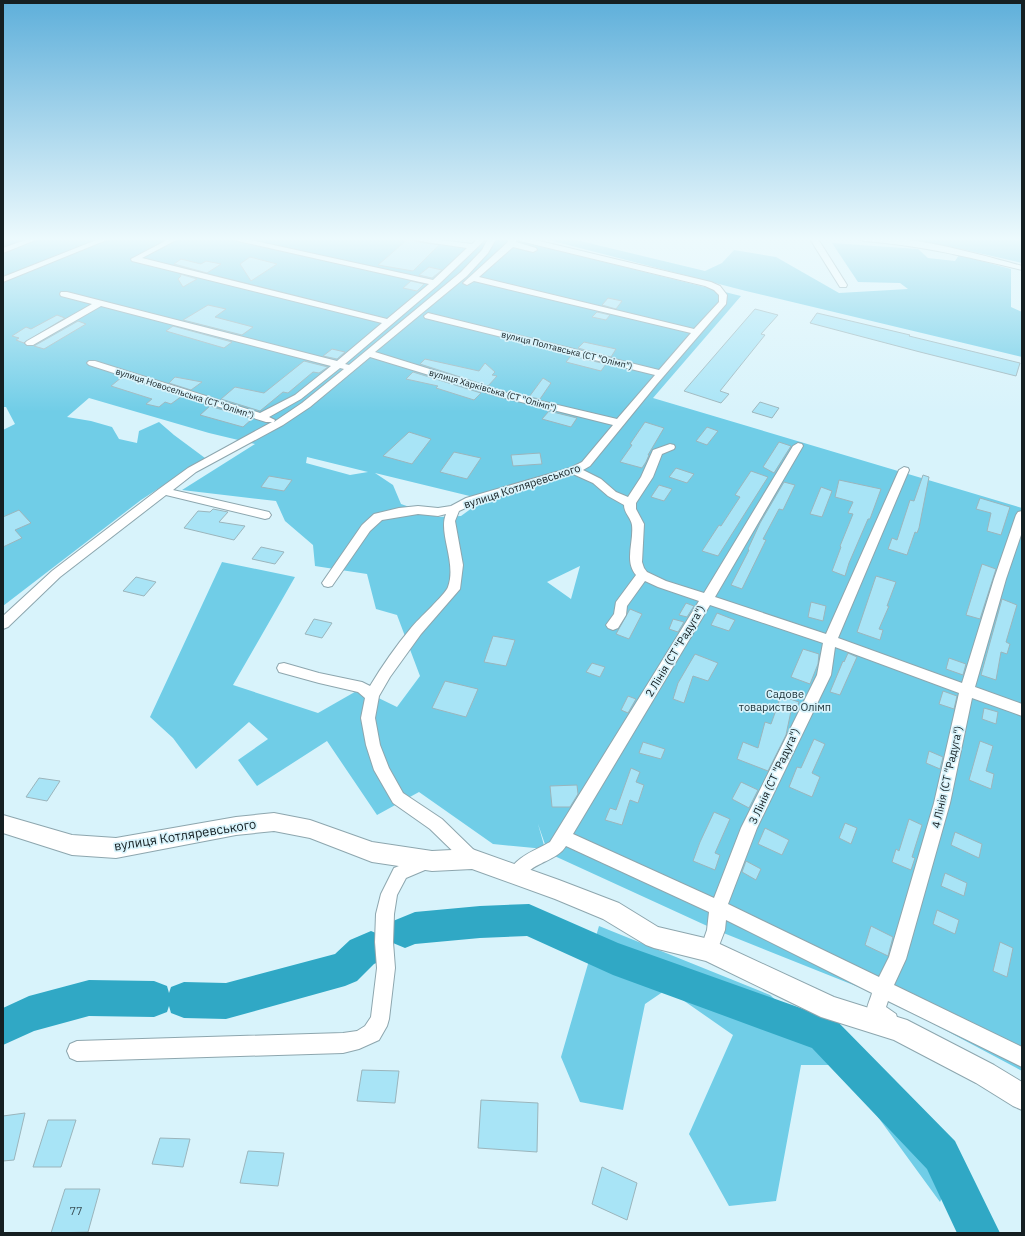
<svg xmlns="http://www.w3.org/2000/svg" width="1025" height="1236" font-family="'IBM Plex Sans',sans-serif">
<rect width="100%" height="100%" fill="#d8f3fb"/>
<g fill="#70cde7" fill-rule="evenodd">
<path d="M3,239H437L476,245L500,239H511L741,296L653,398L1022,508V1071L881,996L716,930L548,853L538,824L545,849L493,844L419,792L377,815L327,741L257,786L238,760L268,739L249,722L196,769L173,738L150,717L222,562L295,577L233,685L318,713L360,689L397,707L420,676L397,615L376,609L367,574L315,566L313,545L285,521L276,501L182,490L255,444L209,433L89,398L67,417L91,421L112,427L119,439L137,443L139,431L159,422L174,435L205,458L141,500L3,606V430L15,424L6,407H3ZM307,457L368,472L350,475L306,463ZM375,473L482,499L483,500L461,516L438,517L401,504L393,485ZM580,566L571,599L547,582Z"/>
<path d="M545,239H572L705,271L722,263L734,250L776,257L839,293L908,289L900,283L858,282L832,243L918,249L928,258L955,261L959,255L1011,269V307L1022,312V357L746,291Z"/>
<path d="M909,239H1022V263L961,249L909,241Z"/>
<path d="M599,926L770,995L791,1014L861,1049L911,1099L962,1158L940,1202L840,1065H801L776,1201L729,1206L689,1134L733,1035L667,989L645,1004L623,1110L580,1102L561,1057Z"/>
</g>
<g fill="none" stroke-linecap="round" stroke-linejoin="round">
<g fill="#30a8c5" fill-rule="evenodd">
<path d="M529,904L618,943L837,1021L955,1141L1000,1233H957L927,1169L812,1048L613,975L527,936L480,938L415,944L405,948L393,943L388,932L393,921L415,912L480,906Z"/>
<path d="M371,931L383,936L388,948L383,960L374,964L357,981L345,986L226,1019L184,1018L171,1013L169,1006L167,1012L154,1017L89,1016L34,1031L3,1045V1008L29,996L89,980L154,981L167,986L169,993L171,987L184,982L226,983L335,954L350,940Z"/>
</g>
</g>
<g fill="#a8e4f6" stroke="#9bb5bc">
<path d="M408,239L419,242L439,245L413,271L378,265Z"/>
<path d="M250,257L277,264L251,281L240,264Z"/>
<path d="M181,259L201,264L206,261L221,264L207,273L174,264Z"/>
<path d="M429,267L442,270L432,278L419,275Z"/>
<path d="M180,274L197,279L183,287L178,279L181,276Z"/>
<path d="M411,281L424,284L417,291L403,288Z"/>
<path d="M608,298L622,301L616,309L602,305Z"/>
<path d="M208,305L226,309L215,317L253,327L242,335L183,320Z"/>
<path d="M755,309L778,315L761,334L765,335L720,391L729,394L721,403L684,391Z"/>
<path d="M597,312L610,315L606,320L592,317Z"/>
<path d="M817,313L910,335L909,336L1020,363L1016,376L920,352L810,323Z"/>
<path d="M57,315L65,318L24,343L16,340L19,338L12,336L26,327L31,329Z"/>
<path d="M78,321L86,324L44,349L34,346Z"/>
<path d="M173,326L232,342L224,348L166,331Z"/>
<path d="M584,342L616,349L611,357L578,348Z"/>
<path d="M332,349L345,352L337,359L323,356Z"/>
<path d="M571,356L606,364L601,371L566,362Z"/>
<path d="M425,359L479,371L485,363L495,372L492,375L497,376L488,386L420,364Z"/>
<path d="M304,361L328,367L319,373L313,372L288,393L283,392L260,411L221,399L235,387L264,393Z"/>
<path d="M413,372L481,393L474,400L436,388L438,386L406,379Z"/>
<path d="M122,377L182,396L171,404L165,402L159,407L146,404L152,399L111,386Z"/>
<path d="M175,377L202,382L191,390L169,383Z"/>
<path d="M543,378L551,383L540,399L529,397Z"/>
<path d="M760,402L779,408L772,418L752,412Z"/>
<path d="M210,406L252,419L243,427L200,415Z"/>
<path d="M549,411L577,418L571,427L542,419Z"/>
<path d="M645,422L664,428L648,455H649L646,462L642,468L620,462L632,445L630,444Z"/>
<path d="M707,427L718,431L707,445L696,441Z"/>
<path d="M409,432L431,439L412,464L383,456Z"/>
<path d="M779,442L791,446L774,473L763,467Z"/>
<path d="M454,452L481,458L467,479L440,472Z"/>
<path d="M540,453L542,464L513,466L511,455Z"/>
<path d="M676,468L694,474L687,483L669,477Z"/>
<path d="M751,471L768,477L718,556L702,551L719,525L721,526L740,497L735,495Z"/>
<path d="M923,475L929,477L919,528L917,533L915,532L907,555L888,549L892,538L897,540L910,500L914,501Z"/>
<path d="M269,476L292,480L284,491L261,487Z"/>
<path d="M839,480L881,489L870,519H868L849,563L845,576L832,571L841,547L840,546L853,514L848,513L853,502L835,497Z"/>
<path d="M784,482L795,485L783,510L779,509L763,539L766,540L742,589L731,585L749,550L748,549L760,523Z"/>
<path d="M659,485L672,489L664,501L651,497Z"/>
<path d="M821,487L832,491L822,517L810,514Z"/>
<path d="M980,498L1010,507L1001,535L987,531L991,513L976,509Z"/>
<path d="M213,509L228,512L219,522L245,526L234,540L184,528L198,511L210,512Z"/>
<path d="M19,510L31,523L15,530L22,538L3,547V517Z"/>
<path d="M261,547L284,552L275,564L252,559Z"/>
<path d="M982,564L996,569L980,619L966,615Z"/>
<path d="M876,576L896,582L887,606H889L879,629L883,630L880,640L857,632Z"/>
<path d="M136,577L156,582L144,596L123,591Z"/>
<path d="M1002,599L1017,605L1006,642L1010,644L1007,654L1001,652L996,680L981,675Z"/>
<path d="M811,602L826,606L823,621L808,617Z"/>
<path d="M686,603L694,606L687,617L679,615Z"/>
<path d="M630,609L642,614L629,639L616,634Z"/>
<path d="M717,613L735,620L729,631L711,625Z"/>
<path d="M314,619L332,623L322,638L305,634Z"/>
<path d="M673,619L684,622L678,632L669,629Z"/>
<path d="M493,636L515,640L506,666L484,662Z"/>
<path d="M803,649L819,654L818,664L810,684L791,677Z"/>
<path d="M848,653L857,657L840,695L830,692L843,661L844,662Z"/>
<path d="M695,654L718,663L708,681L693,676L684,703L673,699L678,683Z"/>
<path d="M949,658L966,664L963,675L946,669Z"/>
<path d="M592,663L605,667L600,677L586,672Z"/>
<path d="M445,681L478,689L466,717L432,708Z"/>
<path d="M943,691L957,696L954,709L939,704Z"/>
<path d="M628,696L636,699L628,713L621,710Z"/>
<path d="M781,696L799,702L795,713L791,711L786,735L768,771L737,759L743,742L758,748L765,722L771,724Z"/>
<path d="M984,708L998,712L996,724L982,719Z"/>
<path d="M814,739L825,744L812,773L820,777L812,797L789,787L797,767L801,768Z"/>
<path d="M980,741L993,746L986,771L994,774L991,789L969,780Z"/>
<path d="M643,742L665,749L661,759L639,753Z"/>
<path d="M929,751L943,757L940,769L926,763Z"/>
<path d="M631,768L640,772L636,782L644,785L638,803L630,800L622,825L605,820L610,808L616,810Z"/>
<path d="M39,778L60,781L47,801L26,797Z"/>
<path d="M741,782L758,790L749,808L732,799Z"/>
<path d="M577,785L578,794L570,807H552L550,786Z"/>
<path d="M714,812L730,819L715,853L720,855L715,870L693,861L700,842Z"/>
<path d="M909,819L922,825L912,857L915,858L911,870L892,862L896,849L899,851Z"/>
<path d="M845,823L857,828L851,844L839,838Z"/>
<path d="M765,828L789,840L782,855L758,844Z"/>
<path d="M955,832L982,844L979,858L951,845Z"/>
<path d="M746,861L761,869L756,880L742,872Z"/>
<path d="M945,873L967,883L964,896L941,886Z"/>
<path d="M937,910L959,920L955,934L933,924Z"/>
<path d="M871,926L893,937L888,956L865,945Z"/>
<path d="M1000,942L1013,948L1007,977L993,971Z"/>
<path d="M362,1070L399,1071L395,1103L357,1101Z"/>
<path d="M481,1100L538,1103L537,1152L478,1148Z"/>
<path d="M25,1113L14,1160L3,1161V1116Z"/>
<path d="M48,1120H76L61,1167H33Z"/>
<path d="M160,1138L190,1139L183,1167L152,1164Z"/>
<path d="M248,1151L284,1153L278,1186L240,1183Z"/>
<path d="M602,1167L637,1183L627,1220L592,1204Z"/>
<path d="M65,1189H100L88,1232L51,1233Z"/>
</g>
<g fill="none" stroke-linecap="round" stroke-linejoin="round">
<g stroke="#8da6ae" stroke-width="2">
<g id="minor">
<path d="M28,239H38L3,253V248Z"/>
<path d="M99,239H109L3,282V277Z"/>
<path d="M169,239H178L142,258L387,319L429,284L238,241L234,239H246L433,280L467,248L419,241L415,239H432L472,244L478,239H486L438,285L345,364L349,365L461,272L482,250L488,239H496L488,253L467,276L375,352L507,393L617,419L655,375L425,318L424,316L428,313L659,370L691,333L474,281L467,285L463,283L508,242V239H516V242L536,248L537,250L533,252L513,247L479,277L694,329L719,302V295L714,290L705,286L520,241L519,239H531L711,282L720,286L727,295L726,304L657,384L590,466L583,470L601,479L616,492L628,497L641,477L653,450L670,444L674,445L675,447L674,449L662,454L653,477L636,503V509L644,524L642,562L644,568L647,572L666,581L704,593L793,446L798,443L802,444L803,446L715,597L826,634L899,470L904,467L908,468L909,470L838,638L962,683L994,579L1016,515L1018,512L1022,511V532L1006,579L975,687L1022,704V716L972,698L950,803L906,959L894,985L1022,1047V1067L888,1001L886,1007L896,1014L898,1021L896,1028L889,1030C882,1027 868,1021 867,1012C866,1007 871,998 872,993L726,920L725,930L715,956L709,959L703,956L700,950L707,930L709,912L566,846C558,859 541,861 529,871C524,875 522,880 515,883L509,880L507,875C515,857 534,851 550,842L699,601L658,587L645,581L627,606L626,615L618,628L613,630L608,628L606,625L614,614L616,602L636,575C624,561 634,542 632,525C631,518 624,513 624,505L608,496L593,483L573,474L474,504L459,511L455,521L463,565L460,589L421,634L390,677L379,696L375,718L380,745L389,768L403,793L442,819L478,854L480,859L478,864L472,866L466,864L430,829L393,803L374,770L366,745L361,718L365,698L358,692L319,683L279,672L277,668L279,664L284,663L319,673L362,682L370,686C382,666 396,646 411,628C418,619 445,595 448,587C457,563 438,533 446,514L438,516L418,514L382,520L370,531L332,586L328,587L324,586L322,583L324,580L362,525L374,514L399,508L418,506L438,508L451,506L466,498L570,468L582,462L613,425L501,397L370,357L310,407L283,425L196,472L173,490L269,512L271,515L269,518L265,519L166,495L60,577L8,627L3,629V616L52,571L159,489L188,468L272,422H266L89,365L87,363L89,361H95L260,413L295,395L331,366L101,306L33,345H27L25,343L27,341L92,304L61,296L60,294L61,292H67L337,361L382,323L132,261L131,259ZM340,368L344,369L302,403L274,422L275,420L269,417L301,399ZM710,605L823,643L817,675L741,828L714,898L573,834ZM835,647L959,693L934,803L889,957L879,977L728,904L757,828L831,675Z"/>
<path d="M810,239H818L847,285L846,287H840Z"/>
<path d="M860,239C904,232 978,254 1022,266V270C969,257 918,245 864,241Z"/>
<path d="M426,855L432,857L434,862L432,867L406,878L397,895L394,914L393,942L395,968L389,1019L387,1026L379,1040L359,1049L343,1053L77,1061L70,1058L67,1051L70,1044L77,1041L343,1033L357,1031L365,1026L371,1017L377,968L375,942L376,914L381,894L394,868Z"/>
</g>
</g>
<g stroke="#8da6ae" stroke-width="2">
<path id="tertiary" d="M274,813L310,820L372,842L432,851L472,849L559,880L619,903L658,927L709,939L834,997L907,1020L994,1065L1022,1082V1110L1013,1106L976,1083L894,1040L821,1017L706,961L654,948L646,945L603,919L555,899L472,869L432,871L372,862L310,838L274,831L236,835L116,858L72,855L3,833V815L72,835L116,838L236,817Z"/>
</g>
<use href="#minor" fill="#fff" fill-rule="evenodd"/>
<use href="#tertiary" fill="#fff" fill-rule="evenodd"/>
</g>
<linearGradient id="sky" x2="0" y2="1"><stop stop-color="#5eafda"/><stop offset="0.58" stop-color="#edfafd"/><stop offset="1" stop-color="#edfafd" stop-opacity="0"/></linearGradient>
<rect width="1025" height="412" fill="url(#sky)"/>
<g text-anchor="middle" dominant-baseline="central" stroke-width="3.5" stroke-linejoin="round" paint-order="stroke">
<g font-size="9" fill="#151f22" stroke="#d8f3fb">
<text transform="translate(567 350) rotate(14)">вулиця Полтавська (СТ "Олімп")</text>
<text transform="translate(493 390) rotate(16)">вулиця Харківська (СТ "Олімп")</text>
<text transform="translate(185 393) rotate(18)">вулиця Новосельська (СТ "Олімп")</text>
</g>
<g font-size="11" fill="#151f22" stroke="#d8f3fb">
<text transform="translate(522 486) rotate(-18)">вулиця Котляревського</text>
<text transform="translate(675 651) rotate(-59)">2 Лінія (СТ "Радуга")</text>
<text transform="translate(774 776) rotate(-65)">З Лінія (СТ "Радуга")</text>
<text transform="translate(947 777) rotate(-77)">4 Лінія (СТ "Радуга")</text>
</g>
<g font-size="11" fill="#1c3036" stroke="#d8f3fb">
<text x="785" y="694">Садове<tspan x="785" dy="13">товариство Олімп</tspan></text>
</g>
<g font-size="11" fill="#3a5057">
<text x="76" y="1211">77</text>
</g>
<g font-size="13" fill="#151f22" stroke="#d8f3fb">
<text transform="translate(185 835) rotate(-9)">вулиця Котляревського</text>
</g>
</g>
<rect width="1025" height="1236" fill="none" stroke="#151f22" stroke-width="8"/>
</svg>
